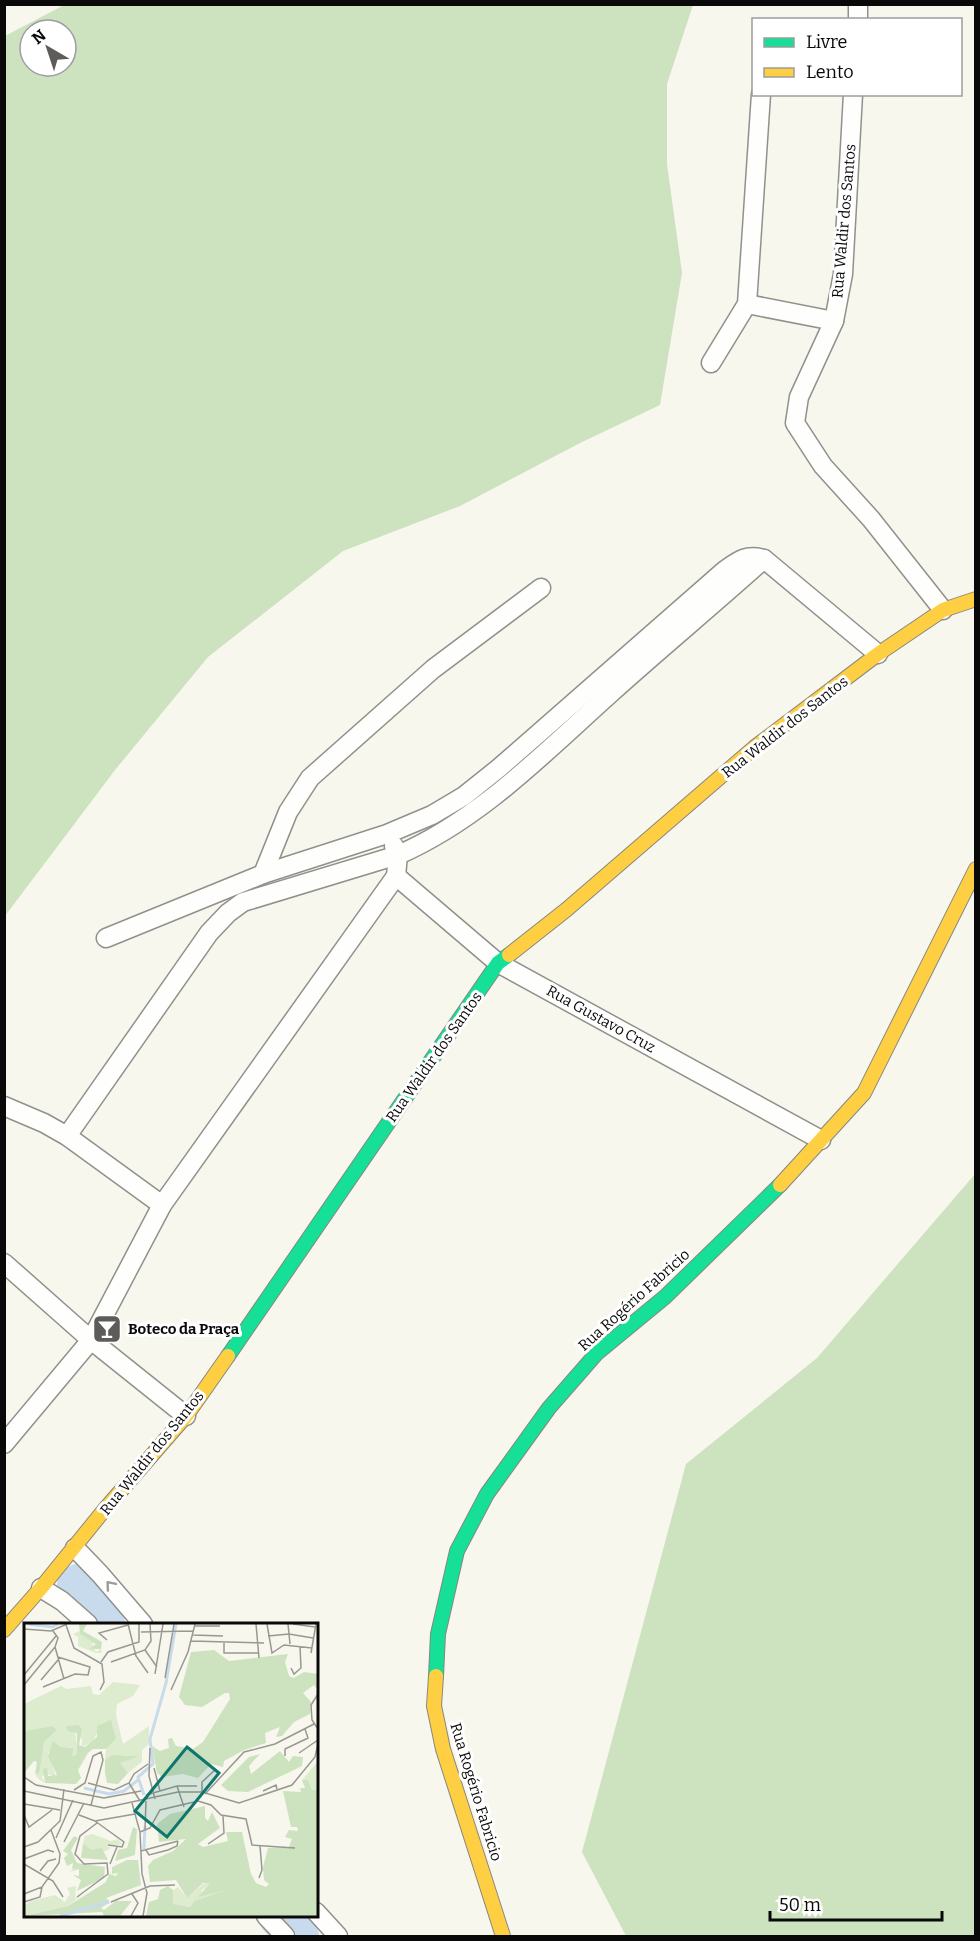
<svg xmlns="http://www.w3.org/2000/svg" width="980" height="1941" font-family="Bitter,serif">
<rect width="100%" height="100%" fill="#f8f7ed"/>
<g fill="#cde2bf" fill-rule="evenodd">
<path d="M66,4L693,5L667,84V164L682,273L660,405L580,443L460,506L343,551L208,657L115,770L5,916V36ZM30,30H66V66H30Z"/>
<path d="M975,1174V1936H626L582,1852L686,1464L817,1358Z"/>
</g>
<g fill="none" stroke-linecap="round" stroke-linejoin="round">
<g stroke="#c8dbed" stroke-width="42">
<path d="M78,1585L104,1624"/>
<path d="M279,1916L298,1936"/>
</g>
<g stroke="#91908c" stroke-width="21">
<g id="street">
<path d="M858,20V4"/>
<path d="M853,94L843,274L834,321L799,397L795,423L823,466L871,519L943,610"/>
<path d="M747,304L834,321"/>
<path d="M711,363L747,304L761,94"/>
<path d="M263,874L288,812L310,778L433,669L541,588"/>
<path d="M396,876L498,963L821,1140"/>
<path d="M106,938L263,874L387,834L432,815L464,796L499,768L724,571C739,560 746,554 764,559L878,654"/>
<path d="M4,1106L44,1123L67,1136L162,1205"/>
<path d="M67,1136L209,933L228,913L243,902L398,855L394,846"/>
<path d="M4,1263L91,1340L186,1416"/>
<path d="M4,1444L91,1340L162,1205L396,876L398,855C481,819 546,751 612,692C662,647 714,604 764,559"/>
<path d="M75,1548L100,1574L143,1624"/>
<path d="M41,1588L62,1601L88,1624"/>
<path d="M316,1912L338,1936"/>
<path d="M266,1916L285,1936"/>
</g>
</g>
<g stroke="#878782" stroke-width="16">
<g id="fast">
<path d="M228,1356L498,963L509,955"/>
<path d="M436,1676L438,1634L457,1551L487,1494L549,1408L597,1353L665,1297L780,1185"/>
</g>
</g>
<g stroke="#878782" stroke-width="16">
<g id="slow">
<path d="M509,955L566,910L755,747L878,654L943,610L976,599"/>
<path d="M780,1185L864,1093L976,869"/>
<path d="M4,1630L41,1588L105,1509L186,1416L228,1356"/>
<path d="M436,1676L434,1706L443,1749L503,1936"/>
</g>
</g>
<use href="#street" stroke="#fefefc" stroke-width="18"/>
<use href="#fast" stroke="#16e098" stroke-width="14"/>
<use href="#slow" stroke="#ffcf43" stroke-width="14"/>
</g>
<defs><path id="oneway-chevron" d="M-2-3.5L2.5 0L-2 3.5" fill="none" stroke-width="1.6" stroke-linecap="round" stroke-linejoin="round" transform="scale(1.5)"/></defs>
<use stroke="#9c9c9b" href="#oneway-chevron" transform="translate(110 1585) rotate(-130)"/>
<defs>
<g id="bar-square" transform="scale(1.5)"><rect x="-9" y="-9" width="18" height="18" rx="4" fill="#5d5c59" stroke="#fff"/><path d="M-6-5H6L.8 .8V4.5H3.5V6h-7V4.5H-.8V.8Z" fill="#fff"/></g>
</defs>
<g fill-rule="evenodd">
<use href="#bar-square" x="107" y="1329"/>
</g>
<g text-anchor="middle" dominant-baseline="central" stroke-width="6" stroke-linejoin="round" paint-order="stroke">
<g font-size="15" fill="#090909" stroke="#fff">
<text transform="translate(844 221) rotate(-85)">Rua Waldir dos Santos</text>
<text transform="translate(785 727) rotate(-38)">Rua Waldir dos Santos</text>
<text transform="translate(601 1019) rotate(29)">Rua Gustavo Cruz</text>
<text transform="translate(434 1057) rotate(-55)">Rua Waldir dos Santos</text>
<text transform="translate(634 1300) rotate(-42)">Rua Rogério Fabricio</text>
<text transform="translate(152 1453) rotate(-51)">Rua Waldir dos Santos</text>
<text transform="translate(476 1792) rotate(73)">Rua Rogério Fabricio</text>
</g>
<g font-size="15" font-weight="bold" fill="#090909" stroke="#fff" text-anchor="start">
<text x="128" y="1329">Boteco da Praça</text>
</g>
</g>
<g transform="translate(24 1623)">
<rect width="294" height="294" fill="#f8f7ed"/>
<path d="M55,8L71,19L68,21L72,29L77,26L78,30H72L54,23V14L49,11ZM89,59L116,62L109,73L93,81L92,92L99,121L125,103V121L118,127V139L104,150L95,140L114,133L99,132L81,137L82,126L92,116L73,110L69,118L58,124V116L51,108L54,131L48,135L47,124L24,129L32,154L22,150L18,154L21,160L16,157L12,153L20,119L33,107L29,103L0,108V81L37,63L43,66L67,63L69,71L75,72ZM294,138V167H288L284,157H278ZM68,211L87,218L94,216L98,221L83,223L87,225L82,228L67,227L59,220L61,213ZM188,259L177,268L181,272L200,267L166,284L141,280L144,275L149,277V267L154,264L163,275L179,261ZM52,263L51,275L59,271L44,283L0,293V283L7,278L31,272L41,279L46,271L43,265Z" fill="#ddebcf"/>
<path d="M55,1H63L59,8L78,19L77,26H65L72,21L56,11ZM190,27L205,38L264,31L261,39L265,53L270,55L280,49L294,51V67L290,62L279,70L287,79L286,91L270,99L258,113L252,114L256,104L241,110L242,120L220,127L200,138L199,144L187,141L174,155L159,151L138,154L133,150L128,123L136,128L145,125L144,116L148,115L152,123L169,126L179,119L206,76L205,70H201L178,84L161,82L155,74L167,29ZM87,97L92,116L82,126H69L64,130L54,147L57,155L52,161L21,160L19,146L23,145L24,153L33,152L24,133L29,118L36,124L49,125L48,134L53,131V110L44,108L42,103L54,102L58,106L55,122L61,124L73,114V103ZM29,103L33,107L20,119L15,150L11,151L13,139L10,138L0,150V108ZM256,128L265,139L269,133L279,134L278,143L224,169L204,168L197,162L225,134L236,131L225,143L227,151ZM88,132L115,133L96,140L104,150L94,161L83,160L81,150V137ZM278,157H284L288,167H294V293H122L125,279L134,276L136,267L144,263L149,267V281L166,284L171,278L199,268L174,274L186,260H179L163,275L152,257L126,259L124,243L129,237L149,228L162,216L135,219L133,201L146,191L181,183V195L184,198L188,189L196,205L174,221L179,224L204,218L202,209H218L227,251L232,260L242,264L245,261L240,257L239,244L244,225L265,224L268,216L261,214L265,207L274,208L273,204H267L259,168L277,169L276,165H281ZM109,204L113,206L111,232L91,238L94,227L103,225ZM50,213L54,215L47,227L53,240L81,244L80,255L53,268L57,257L49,252L55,253V246L45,249L52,245L48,246L49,240L43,243L40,235L44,231L39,228ZM59,220L67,227L78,225L84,237L57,235ZM103,237H114L117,262L82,275L86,279L77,285L80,287L92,278H108L96,293H80L78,289L0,293L44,283L82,259L85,251L92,253L94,250L88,251V244Z" fill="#cde2bf"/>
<path fill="none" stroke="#c8dbed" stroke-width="3" d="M4,1L28,4L34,1M60,165L85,171L100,168L114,157M120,172L114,154L129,141L126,116L142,60L152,1M120,226L121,203M36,293L85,279"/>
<path fill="none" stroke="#989892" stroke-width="1.5" d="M104,1L112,33L124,50M232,1L235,35M243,1L248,30L260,22L288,25M264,1L266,21M269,1L291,4M42,2L50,25L78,41L80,59L76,67M171,3H196M0,6L27,8L43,1M29,8L34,15L31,24L40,56M117,9L169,8M169,12L199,13M244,13L265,11L289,15M83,17L75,10L104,2M167,18L240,20M200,20V30H235M121,27L133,44M287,30L292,1M77,39L84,29L115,19V1M87,39L121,27L127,18L126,1M267,45L270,51L277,45L276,23M131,51L139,1M0,52L32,13M141,55L150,1M17,57L34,37M0,62L31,24M19,64L51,51L64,52L66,44L34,34M147,67L164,29L171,1M294,71L287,82L288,97L294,106M126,125L125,153L131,176M275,130L294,117M261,133V126L284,115L281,106M130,145L136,168M0,154L12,162L80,175L117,168M64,160L90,167L105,160L110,151L124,141M105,160L116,178M153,163L160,184M50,167L61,160L69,133L77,129L79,137L67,182M0,168L80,185L154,169H178L215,180L268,162L291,134L294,121M239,168L252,162L253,166M178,169V159L192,146M181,171L220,129L251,121L290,101M122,172L153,163H173M108,180L116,209L118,251L123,270L119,293M0,181L36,187M0,192L5,204L28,187M55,192L71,198L111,191M71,198L100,219L98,224L84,222M121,207L122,178M116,209L126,205L136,187L174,178L187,182L197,192L222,196L228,222L271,225M32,215L49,177M40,219L60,180M184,221L200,210L199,193M0,224L14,219L36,198L40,166M122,227L125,232L144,227L153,223L154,218M117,228L154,218M0,236L24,227L30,229M0,241L29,258L39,274M86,241L93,224M16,248L24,238L32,236M235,255L238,247L236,223M0,271L18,264L35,240L36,231L27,207M53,274L84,251L83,240L60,241L51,231L56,213L73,200M0,279L16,274L18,264M87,279L126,263L151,262M107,293L114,280L108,271"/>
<path fill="#0f766e" fill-opacity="0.15" stroke="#0f766e" stroke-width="3" d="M163,124L195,150L143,214L111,188Z"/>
<rect width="294" height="294" fill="none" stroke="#090909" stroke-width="3"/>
</g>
<rect width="980" height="1941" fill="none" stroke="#090909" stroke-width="12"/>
<rect x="752" y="18" width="210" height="78" fill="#ffffff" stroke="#9d9d9d" stroke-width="1.5"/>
<rect x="764" y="38" width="30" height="9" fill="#16e098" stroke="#9d9d9d" stroke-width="1.5"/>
<text x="806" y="48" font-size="18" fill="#090909">Livre</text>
<rect x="764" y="68" width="30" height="9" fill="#ffcf43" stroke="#9d9d9d" stroke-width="1.5"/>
<text x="806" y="78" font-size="18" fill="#090909">Lento</text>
<g transform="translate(48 48) rotate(321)"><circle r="28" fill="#ffffff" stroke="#9d9d9d" stroke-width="1.5"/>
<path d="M0-4.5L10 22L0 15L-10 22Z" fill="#5d5c59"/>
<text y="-9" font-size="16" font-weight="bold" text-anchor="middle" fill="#090909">N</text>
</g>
<path d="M770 1911v9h172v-9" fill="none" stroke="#090909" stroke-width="3"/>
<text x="779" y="1911" font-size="18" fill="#090909" stroke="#ffffff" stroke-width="4.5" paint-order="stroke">50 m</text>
</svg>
